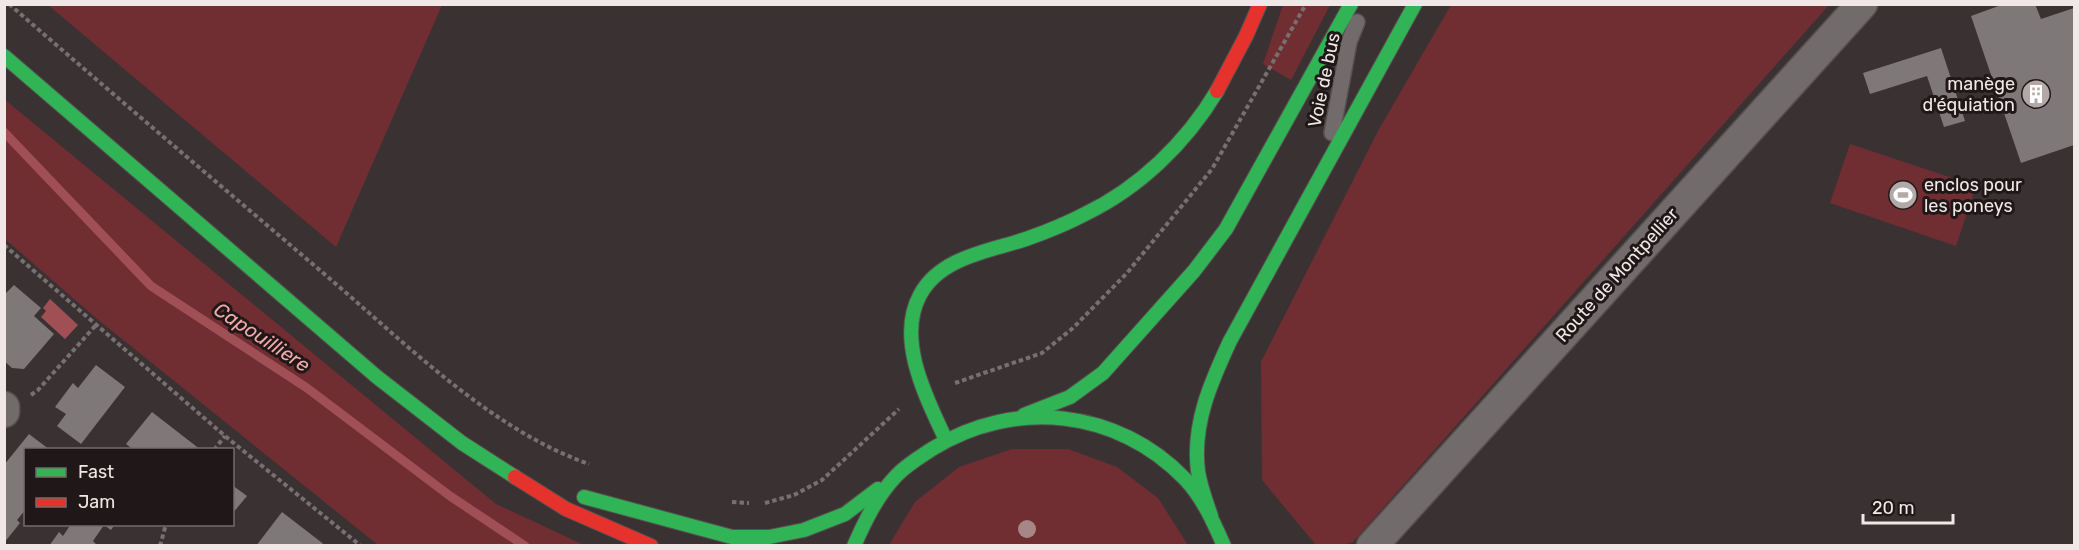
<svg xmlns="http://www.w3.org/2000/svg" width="2079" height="550" font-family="Rubik,sans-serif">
<rect width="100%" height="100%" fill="#3a3232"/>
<g fill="#702e33">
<path d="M48,5H442L336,247Z"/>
<path d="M1283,5H1330L1291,80L1263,64Z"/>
<path d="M1451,5H1829L1353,542L1343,545H1316L1262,480L1261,362L1378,131Z"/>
<path d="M4,99L496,504L584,545H378L96,318L5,239Z"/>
<path d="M1850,144L1976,186L1956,246L1830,203Z"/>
<path d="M1012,449H1068L1117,467L1158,498L1188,545H889L915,502L959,467Z"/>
</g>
<path fill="#a05055" d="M50,299L78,325L65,339L41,317L46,311L43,308Z"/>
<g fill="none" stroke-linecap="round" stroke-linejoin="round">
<path stroke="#a05055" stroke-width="9" d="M4,132L151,286L307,388L450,496L525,546"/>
</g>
<g fill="#7f7878">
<path d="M2004,4H2035L2041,19L2074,8V145L2021,163L1971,16Z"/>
<path d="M1941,48L1965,121L1944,127L1927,76L1870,94L1863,73Z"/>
<path d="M14,285L41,308L34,316L54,334L24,369L12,368L4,361V295Z"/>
<path d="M96,365L125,387L81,444L57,426L66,414L55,407L73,383L78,388Z"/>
<path d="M152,412L201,450H134L126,444Z"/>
<path d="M29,434L50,450H26V509L17,520L20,523L4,543V465Z"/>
<path d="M232,485L247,496L232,514Z"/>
<path d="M282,512L321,542L325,546H256Z"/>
<path d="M71,524H115L111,530L104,525L93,541L98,546H49L59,532L63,536Z"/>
</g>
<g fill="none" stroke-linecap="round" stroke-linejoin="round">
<g stroke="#575050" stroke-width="18">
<path id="lane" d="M1332,133L1349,42L1357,22"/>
</g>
<g stroke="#575050" stroke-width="33">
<g id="street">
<path d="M4,407V412"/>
<path d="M1372,546L1862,4"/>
</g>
</g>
<g stroke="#575050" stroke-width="16">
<g id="fast">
<path d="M4,56L377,377L462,443L515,477"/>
<path d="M1024,415L1070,397L1103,373L1194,271L1226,229L1351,4"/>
<path d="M945,438C926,397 896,339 920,295C940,257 990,251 1026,239C1046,232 1066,224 1085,214C1139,188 1186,143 1217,91"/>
<path d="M584,497L732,537H769L804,530L845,514L878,489"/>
<path d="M1211,516C1206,501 1200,486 1198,471C1192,424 1211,382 1230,341L1415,4"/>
<path d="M854,546C865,521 877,496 896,476C906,465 920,457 932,449C1014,398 1118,409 1185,479C1203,498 1214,523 1224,546"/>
</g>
</g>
<g stroke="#575050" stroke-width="16">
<g id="jam">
<path d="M1217,91L1246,36L1260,4"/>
<path d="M515,477L566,509L651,546"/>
</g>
</g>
<g stroke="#767070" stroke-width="4" stroke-dasharray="4.5 3" stroke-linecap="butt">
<path d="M9,4C115,96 222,187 329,278C405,343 493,431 589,464"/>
<path d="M4,245L225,436L361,546"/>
<path d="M955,383L1042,353L1073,328L1127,273L1212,169L1306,4"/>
<path d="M31,395L38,390L96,325"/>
<path d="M214,450L225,436"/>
<path d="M732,502L749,503"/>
<path d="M765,503L794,495L822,480L899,409"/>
<path d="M160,546L166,524"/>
</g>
<use href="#lane" stroke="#726b6b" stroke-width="15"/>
<use href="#street" stroke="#726b6b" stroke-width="30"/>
<use href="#fast" stroke="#30b455" stroke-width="14"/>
<use href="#jam" stroke="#e5322d" stroke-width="14"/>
</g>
<circle fill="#a68686" cx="1027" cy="529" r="9"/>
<defs>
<g id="building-disc" transform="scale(1.5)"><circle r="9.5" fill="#b2a8a8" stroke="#201818"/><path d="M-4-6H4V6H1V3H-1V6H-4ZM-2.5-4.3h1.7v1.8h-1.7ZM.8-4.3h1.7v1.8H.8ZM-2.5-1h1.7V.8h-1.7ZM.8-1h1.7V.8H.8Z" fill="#fff"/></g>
<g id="stadium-disc" transform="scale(1.5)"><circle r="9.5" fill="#b2a8a8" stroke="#201818"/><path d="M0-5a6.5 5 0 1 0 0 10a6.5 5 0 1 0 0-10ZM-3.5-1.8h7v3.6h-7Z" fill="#fff"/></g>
</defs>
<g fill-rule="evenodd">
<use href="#building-disc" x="2036" y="94"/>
<use href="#stadium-disc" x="1903" y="195"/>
</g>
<g text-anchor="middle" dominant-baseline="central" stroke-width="6" stroke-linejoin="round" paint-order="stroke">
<g font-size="18" fill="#f2e7e7" stroke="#201818">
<text transform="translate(1324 80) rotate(-78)">Voie de bus</text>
<text transform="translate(1617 275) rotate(-48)">Route de Montpellier</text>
</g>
<g font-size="18" fill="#f2e7e7" stroke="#201818" text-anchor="end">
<text x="2015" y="84">manège<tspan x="2015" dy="21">d'équiation</tspan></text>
<text x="1924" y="185" text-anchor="start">enclos pour<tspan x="1924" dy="21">les poneys</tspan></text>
</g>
<g font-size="20" font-style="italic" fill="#f0a8a8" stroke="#201818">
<text transform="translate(262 337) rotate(33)">Capouilliere</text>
</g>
</g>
<rect width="2079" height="550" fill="none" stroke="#f2e7e7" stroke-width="12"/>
<rect x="24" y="448" width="210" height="78" fill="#201818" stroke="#746b6b" stroke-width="1.5"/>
<rect x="36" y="468" width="30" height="9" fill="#30b455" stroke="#746b6b" stroke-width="1.5"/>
<text x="78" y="478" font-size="18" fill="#f2e7e7">Fast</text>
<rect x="36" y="498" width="30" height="9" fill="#e5322d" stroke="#746b6b" stroke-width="1.5"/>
<text x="78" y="508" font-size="18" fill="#f2e7e7">Jam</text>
<path d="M1863 514v9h90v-9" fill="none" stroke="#f2e7e7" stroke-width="3"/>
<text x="1872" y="514" font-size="18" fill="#f2e7e7" stroke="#201818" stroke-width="4.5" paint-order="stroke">20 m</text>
</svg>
